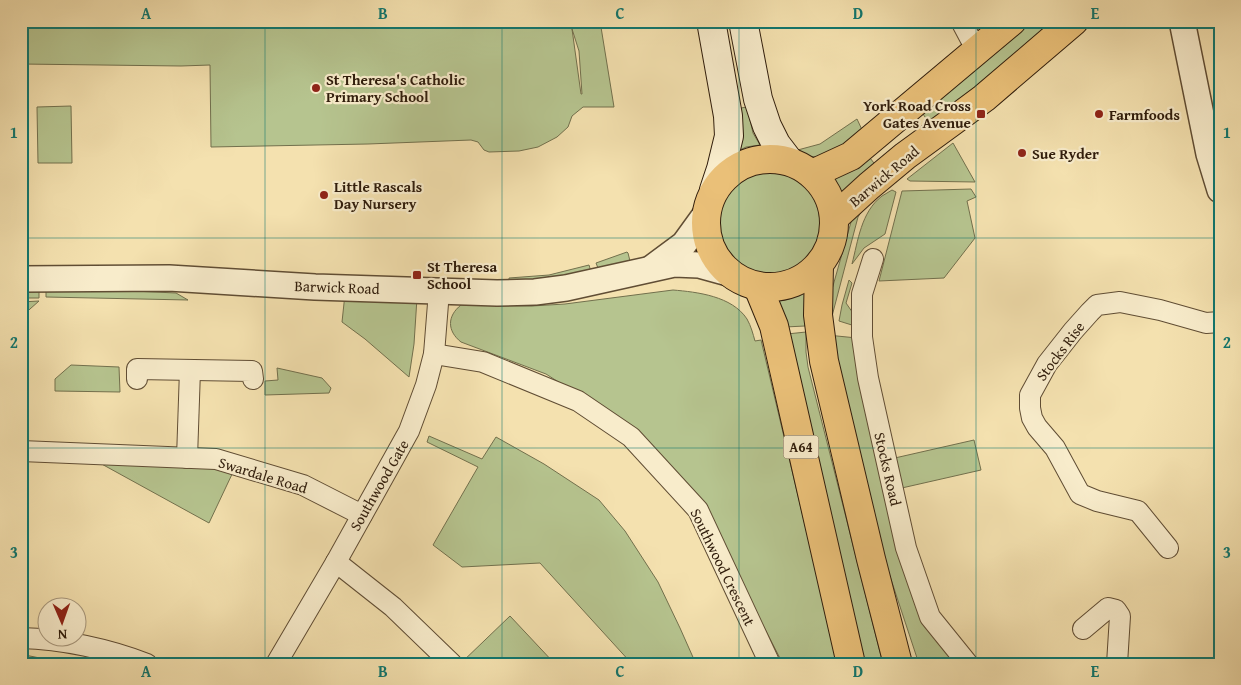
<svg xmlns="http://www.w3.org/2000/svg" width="1241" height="685" font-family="'Gentium Book Plus',serif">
<rect width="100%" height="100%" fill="#f4e1af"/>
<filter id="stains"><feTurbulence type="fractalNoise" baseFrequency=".004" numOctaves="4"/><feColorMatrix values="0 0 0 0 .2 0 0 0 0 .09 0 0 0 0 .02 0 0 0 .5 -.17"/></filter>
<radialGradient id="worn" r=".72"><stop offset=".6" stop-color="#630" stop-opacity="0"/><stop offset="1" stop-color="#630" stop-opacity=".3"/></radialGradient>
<g fill="#b6c48f" stroke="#72704d" fill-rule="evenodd">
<path d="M21,21H600L614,107H583L572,116L568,127L557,137L538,147L519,151L489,152L484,150L478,142L471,140L368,144L211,147L210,65L181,66L21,64ZM572,29L579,51L582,94H581Z"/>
<path d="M1032,21H1062L931,126L921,111Z"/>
<path d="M1118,21H1163L1159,26Z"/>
<path d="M71,106L72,163H38L37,107Z"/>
<path d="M747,107L753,133L760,145L746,147L734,153L735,109Z"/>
<path d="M857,119L864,134L839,154L817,157L807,156L794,151L820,144Z"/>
<path d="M953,143L975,182L910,181L907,179Z"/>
<path d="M867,154L877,167L842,197L836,187L827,176Z"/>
<circle cx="768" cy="223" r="52"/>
<path d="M971,189L976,197L967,201L975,238L944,278L879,281L902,191Z"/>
<path d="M892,190L896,192L885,234L864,248L852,264C858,241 861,212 882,196C885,194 889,192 892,190Z"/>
<path d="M863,209L858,217L831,320L829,300L851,222L856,213Z"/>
<path d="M627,252L628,253L630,261L600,273L596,263Z"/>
<path d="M589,265L592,275L509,282V278L549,275Z"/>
<path d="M849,280L852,283L846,303L855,316V326L839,321L842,305Z"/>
<path d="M46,287L176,293L188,300L46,297Z"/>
<path d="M39,289V298H21V290Z"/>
<path d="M812,289L807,311L805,326L785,327L774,301L789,299Z"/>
<path d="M673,290C697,292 732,296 747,319C751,326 753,334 755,341L761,340L838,664H783L692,488L627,426L546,374L461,342C447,331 447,316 461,305L532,306L565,304Z"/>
<path d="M345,294L417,298L414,344L409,377L365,339L342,322Z"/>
<path d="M39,301L21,317V302Z"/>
<path d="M806,332V352L808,367L883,664H864L787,334Z"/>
<path d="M827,335L857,338L902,549L960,664H919L877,537Z"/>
<path d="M71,365L119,367L120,392L55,391V379Z"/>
<path d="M277,368L322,378L331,388L329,393L265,395V381L278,380Z"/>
<path d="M429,436L482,459L496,437L544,464L599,500L625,531L658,582L680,628L696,664H632L540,563L462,567L433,545L478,467L427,442Z"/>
<path d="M974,440L981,470L893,490L886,460Z"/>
<path d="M98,462L234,470L209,523Z"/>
<path d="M510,616L555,664H460Z"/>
<path d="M21,655H25L69,664H21Z"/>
</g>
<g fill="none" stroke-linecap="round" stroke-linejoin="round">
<g stroke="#604d34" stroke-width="22">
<g id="minor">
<path d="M961,21L970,38L978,49"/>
<path d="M873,259L862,294V337L868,378L906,548L930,617L968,664"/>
<path d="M434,354L483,362L578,401L631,437L698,510L770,664"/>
<path d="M137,379V369L252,371L253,379"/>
<path d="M21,451L216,459L303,485L362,515"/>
<path d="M187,458L190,370"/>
<path d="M1168,548L1138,511L1097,501L1080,494L1055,448L1037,427L1032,418L1030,408V395L1047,364L1073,331L1090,312L1097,305L1120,302L1160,310L1206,323L1220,322"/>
<path d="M336,562L393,607L452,664"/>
<path d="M1083,629L1108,608L1116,610L1120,616L1117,664"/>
<path d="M21,638C62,639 109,649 147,664"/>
<path d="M276,664L336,562L409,431L426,385L434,354L439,291"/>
</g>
</g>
<g stroke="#604d34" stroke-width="28">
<g id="tertiary">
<path d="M1182,21L1209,154L1220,190"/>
<path d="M653,267L684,244L705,215"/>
<path d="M21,279L169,278L315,287L497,293L535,292L566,288L674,264L699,265L728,273"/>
</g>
</g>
<g stroke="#2f1c0b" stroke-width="30">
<g id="secondary">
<path d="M711,21L728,116L729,136L721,169L714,190"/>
<path d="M743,21L758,99L767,126L776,144L789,161"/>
</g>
</g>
<g stroke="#2f1c0b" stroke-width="30">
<g id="trunk">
<circle cx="770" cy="223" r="64"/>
<path d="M812,174L851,156L1012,21"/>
<path d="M834,218L869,186L905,156L953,121L984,98L1074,21"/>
<path d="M819,265L818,315L824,361L871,559L898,664"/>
<path d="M758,287L774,326L851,664"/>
</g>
</g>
<use href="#minor" stroke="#f8eccb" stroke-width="20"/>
<use href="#tertiary" stroke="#f8eccb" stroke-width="25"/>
<use href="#secondary" stroke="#f8eccb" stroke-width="28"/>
<use href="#trunk" stroke="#eac078" stroke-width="28"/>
</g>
<path fill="none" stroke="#0f766e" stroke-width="1" stroke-opacity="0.55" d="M265,21V664M502,21V664M739,21V664M976,21V664M21,238H1220M21,448H1220"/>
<g fill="#8f2418" stroke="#f8eccb" stroke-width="2">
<circle cx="316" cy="88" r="5"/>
<rect x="976" y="109" width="10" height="10" rx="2.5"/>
<circle cx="1099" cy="114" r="5"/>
<circle cx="1022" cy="153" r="5"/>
<circle cx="324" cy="195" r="5"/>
<rect x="412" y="270" width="10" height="10" rx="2.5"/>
</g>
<g text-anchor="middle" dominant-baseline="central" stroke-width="4.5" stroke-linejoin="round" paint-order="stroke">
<rect fill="#f8eccb" stroke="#6b5a45" stroke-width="1" x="783.5" y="435.5" width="35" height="23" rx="4"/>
<g font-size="14" font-weight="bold" fill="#2f1c0b">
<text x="801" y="447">A64</text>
</g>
<g font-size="15" font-weight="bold" fill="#2f1c0b" stroke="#f8eccb" text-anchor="start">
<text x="326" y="79">St Theresa's Catholic<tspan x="326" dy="17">Primary School</tspan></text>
<text x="971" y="105" text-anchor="end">York Road Cross<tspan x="971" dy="17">Gates Avenue</tspan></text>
<text x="1109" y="114">Farmfoods</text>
<text x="1032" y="153">Sue Ryder</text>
<text x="334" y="186">Little Rascals<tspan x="334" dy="17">Day Nursery</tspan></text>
<text x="427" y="266">St Theresa<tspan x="427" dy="17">School</tspan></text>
</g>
<g font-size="15" fill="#2f1c0b" stroke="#f8eccb">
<text transform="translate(884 176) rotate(-40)">Barwick Road</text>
<text transform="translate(337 287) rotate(2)">Barwick Road</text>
<text transform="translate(1060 351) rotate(-53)">Stocks Rise</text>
<text transform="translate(888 469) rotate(77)">Stocks Road</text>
<text transform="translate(263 475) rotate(17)">Swardale Road</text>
<text transform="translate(379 485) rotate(-60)">Southwood Gate</text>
<text transform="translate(723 567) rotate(64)">Southwood Crescent</text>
</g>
</g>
<rect width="1241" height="685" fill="none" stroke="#f4e1af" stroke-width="55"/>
<g transform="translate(62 622) rotate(178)"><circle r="24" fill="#f8eccb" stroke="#a8997e"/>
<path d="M0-4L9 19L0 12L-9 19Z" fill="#8f2418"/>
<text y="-8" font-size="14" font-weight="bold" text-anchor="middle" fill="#2f1c0b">N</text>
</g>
<rect x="28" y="28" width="1186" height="630" fill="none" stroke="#0f766e" stroke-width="2"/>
<g font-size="16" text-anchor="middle" font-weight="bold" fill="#0f766e">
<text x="146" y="19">A</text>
<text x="383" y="19">B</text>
<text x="620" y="19">C</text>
<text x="858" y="19">D</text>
<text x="1095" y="19">E</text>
<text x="14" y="138">1</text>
<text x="1227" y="138">1</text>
<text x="14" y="348">2</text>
<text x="1227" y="348">2</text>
<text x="14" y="558">3</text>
<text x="1227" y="558">3</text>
<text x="146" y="677">A</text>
<text x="383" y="677">B</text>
<text x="620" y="677">C</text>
<text x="858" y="677">D</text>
<text x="1095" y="677">E</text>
</g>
<rect width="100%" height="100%" filter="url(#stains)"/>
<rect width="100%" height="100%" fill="url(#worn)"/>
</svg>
